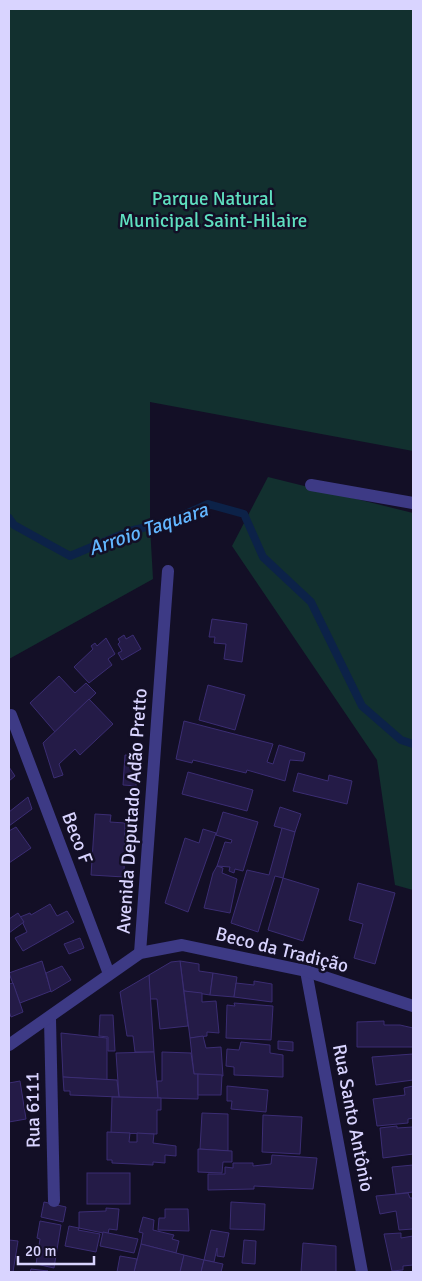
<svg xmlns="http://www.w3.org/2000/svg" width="422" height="1281" font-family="Signika,sans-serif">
<rect width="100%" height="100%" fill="#130f26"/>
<g fill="#12302f">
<path d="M9,9H413V451L150,402V526L153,579L9,659Z"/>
<path d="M268,477L413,513V890L395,885L377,760L232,546Z"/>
</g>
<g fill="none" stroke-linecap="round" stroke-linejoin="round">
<path stroke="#0c2248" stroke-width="8" d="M9,518L14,525L70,556L130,531L167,522L208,504L244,514L263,557L311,602L362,706L401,740L413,744"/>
</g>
<g fill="#241b47" stroke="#3b2d73">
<path d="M212,619L247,624L242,662L224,659L226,644L214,643L215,637H209Z"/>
<path d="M124,635L126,639L133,635L141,649L122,660L118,653L122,651L118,644L120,642L118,639Z"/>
<path d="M106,638L115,654L108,659L112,665L89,683L74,667L93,649L91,646L95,643L97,646Z"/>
<path d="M59,676L75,693L86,683L96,693L55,732L30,703Z"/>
<path d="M208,685L245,695L235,730L199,720Z"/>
<path d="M89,699L113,724L80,755L75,749L59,764L63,775L54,778L43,743Z"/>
<path d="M184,721L273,744L267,762L273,764L279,745L305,753L303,761L290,760L285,781L247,770L246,773L193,760L192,763L176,759Z"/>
<path d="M125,755L138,756L136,786L123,785Z"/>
<path d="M9,767L15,776L9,781Z"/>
<path d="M188,772L253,790L247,811L182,794Z"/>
<path d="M298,773L328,781L329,775L352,781L347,804L293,791Z"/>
<path d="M28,797L32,809L9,826V812Z"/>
<path d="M280,807L301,814L295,832L274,826Z"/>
<path d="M223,812L258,822L243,871L235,869L234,873L229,871L230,867L217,866L225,842L231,843L232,840L216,835Z"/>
<path d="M95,814L111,815L110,822L125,823L124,877L91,875Z"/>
<path d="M16,827L31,848L9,863V831Z"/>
<path d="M282,828L295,832L283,878L275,876L258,932L231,923L247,870L269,875Z"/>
<path d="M203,829L216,833L188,912L165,903L185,838L199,843Z"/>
<path d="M217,866L223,868L222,873L237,879L230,913L204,908L213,873Z"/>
<path d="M283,878L319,889L303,941L268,930Z"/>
<path d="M358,883L395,893L375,964L354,958L363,924L349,920Z"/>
<path d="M50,904L57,916L67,911L74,922L23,951L15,938L27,932L20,917L30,913L31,915Z"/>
<path d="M18,913L24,922L9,933V919Z"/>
<path d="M80,938L84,948L69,954L64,944Z"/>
<path d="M42,961L51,991L20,1003L9,973Z"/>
<path d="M180,961L199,964V971L213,973L210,995L184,991Z"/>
<path d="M180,961L188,1026L160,1029L157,999H150L149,975L171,962Z"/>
<path d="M62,966L71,980L51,992L46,973Z"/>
<path d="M213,973L237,977L234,997L210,995Z"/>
<path d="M149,975L154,1052H135L133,1036H127L120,992Z"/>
<path d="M254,981L272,984V1002L234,997L236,983L254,985Z"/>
<path d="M13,983L23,1012L11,1017L9,1011V984Z"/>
<path d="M184,991L202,993V1002L216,1001L219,1033L207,1032V1036L190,1038Z"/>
<path d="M234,1003L273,1006L271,1040L226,1038L227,1005L235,1006Z"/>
<path d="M100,1015H113L115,1051H108V1037L99,1036Z"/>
<path d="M384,1021V1025H400L413,1028V1047H357V1022Z"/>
<path d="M61,1033L107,1038V1080L63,1077Z"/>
<path d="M203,1036L206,1048L221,1047L223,1076L194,1074L190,1038Z"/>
<path d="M278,1041L293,1042V1051L278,1049Z"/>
<path d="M241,1042L270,1045V1053L283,1055V1077L234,1075V1067L226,1066L227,1049L239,1050Z"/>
<path d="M154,1052L158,1098L119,1097L116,1053Z"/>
<path d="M162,1052L191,1053L194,1074H198V1099L158,1098L157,1081H162Z"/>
<path d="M413,1054V1080L376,1085L372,1057Z"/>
<path d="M198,1074L222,1075L221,1095H198Z"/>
<path d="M63,1077L117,1080L119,1097L70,1095V1091H64Z"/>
<path d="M20,1081L26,1119L9,1122V1083Z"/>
<path d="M227,1086L268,1090L266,1112L231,1109L232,1101H227Z"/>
<path d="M413,1086V1118L408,1119V1123L377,1126L373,1099L405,1095L404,1088Z"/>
<path d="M112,1097L161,1098V1110H157V1134L111,1133Z"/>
<path d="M202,1113L228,1114V1151L200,1149Z"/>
<path d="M263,1115L302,1117L300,1154L262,1152Z"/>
<path d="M397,1126V1128L413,1127V1154L383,1158L380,1128Z"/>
<path d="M107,1132L130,1133L129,1142H137V1133L154,1134L153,1143L176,1146V1156L165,1155V1163L153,1162V1165L112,1163V1160H107Z"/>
<path d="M198,1149L232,1151V1162H223L222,1173L198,1172Z"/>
<path d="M272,1155L317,1158L313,1189L254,1186V1189L208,1190V1174H225V1167L233,1168V1163H253V1166L271,1164Z"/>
<path d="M413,1165V1192L396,1194L392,1167Z"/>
<rect x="87" y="1173" width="43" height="31"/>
<path d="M408,1193L410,1198H413V1229L399,1230L396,1211L380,1214L376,1196Z"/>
<path d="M44,1202L66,1207L63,1222L41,1217Z"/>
<path d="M231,1202L265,1204L264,1230L230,1229Z"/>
<path d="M106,1208L119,1209L117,1230L109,1229L108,1234L79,1228V1212L106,1211Z"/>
<path d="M165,1209H188L189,1231L158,1230L159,1218H165Z"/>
<path d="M143,1217L154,1220L153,1230L174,1235L172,1239L179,1241L176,1253L141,1244L143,1233L139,1232Z"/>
<path d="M40,1221L61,1225L54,1268L36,1264L40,1239L37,1238Z"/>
<path d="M69,1226L79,1228L78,1230L100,1234L96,1252L65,1246Z"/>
<path d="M211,1230L229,1233L224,1257L217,1256V1248L214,1262L204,1260Z"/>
<path d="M103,1232L138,1239L134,1253L100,1246Z"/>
<path d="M401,1233V1238L413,1236V1265L403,1266V1270L392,1271L384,1234Z"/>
<path d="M9,1240L18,1241L13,1272H9Z"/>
<path d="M244,1240L256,1241L255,1264L242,1263Z"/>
<path d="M303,1243L336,1246V1272H301Z"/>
<path d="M141,1244L184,1255L180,1272H134Z"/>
<path d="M184,1255L204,1260L201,1272H180Z"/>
<path d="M120,1256L137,1259L134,1272H117Z"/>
<path d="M204,1260L223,1264L221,1272H201Z"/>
<path d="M31,1269L48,1271L30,1272Z"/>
</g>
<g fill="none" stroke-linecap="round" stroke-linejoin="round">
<g stroke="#3d3a85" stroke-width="12">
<path d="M311,485L413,503"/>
<path d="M11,715L109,974"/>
<path d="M140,953L168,571"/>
<path d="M306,971L362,1272"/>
<path d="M50,1019L54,1201"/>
<path d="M9,1045L140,953L182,945L306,971L413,1006"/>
</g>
</g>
<g text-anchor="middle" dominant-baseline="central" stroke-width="5" stroke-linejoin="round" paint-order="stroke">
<g font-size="19" fill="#5fe0c0" stroke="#130f26">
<text x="213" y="199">Parque Natural<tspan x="213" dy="22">Municipal Saint-Hilaire</tspan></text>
</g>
<g font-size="19" fill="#d9d4ff" stroke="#130f26">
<text transform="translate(132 811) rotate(-86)">Avenida Deputado Adão Pretto</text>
<text transform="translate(77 838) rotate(69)">Beco F</text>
<text transform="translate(282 950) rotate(14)">Beco da Tradição</text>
<text transform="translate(33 1110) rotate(-91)">Rua 6111</text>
<text transform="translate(353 1118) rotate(79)">Rua Santo Antônio</text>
</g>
<g font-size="20" font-style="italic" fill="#62b6ff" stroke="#130f26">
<text transform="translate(148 529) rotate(-19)">Arroio Taquara</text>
</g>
</g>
<rect width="422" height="1281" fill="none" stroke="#d9d4ff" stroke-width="20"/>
<path d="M18 1256v8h76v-8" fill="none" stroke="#d9d4ff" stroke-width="2.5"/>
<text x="25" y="1256" font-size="15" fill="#d9d4ff" stroke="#130f26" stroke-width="4" paint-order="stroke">20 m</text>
</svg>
